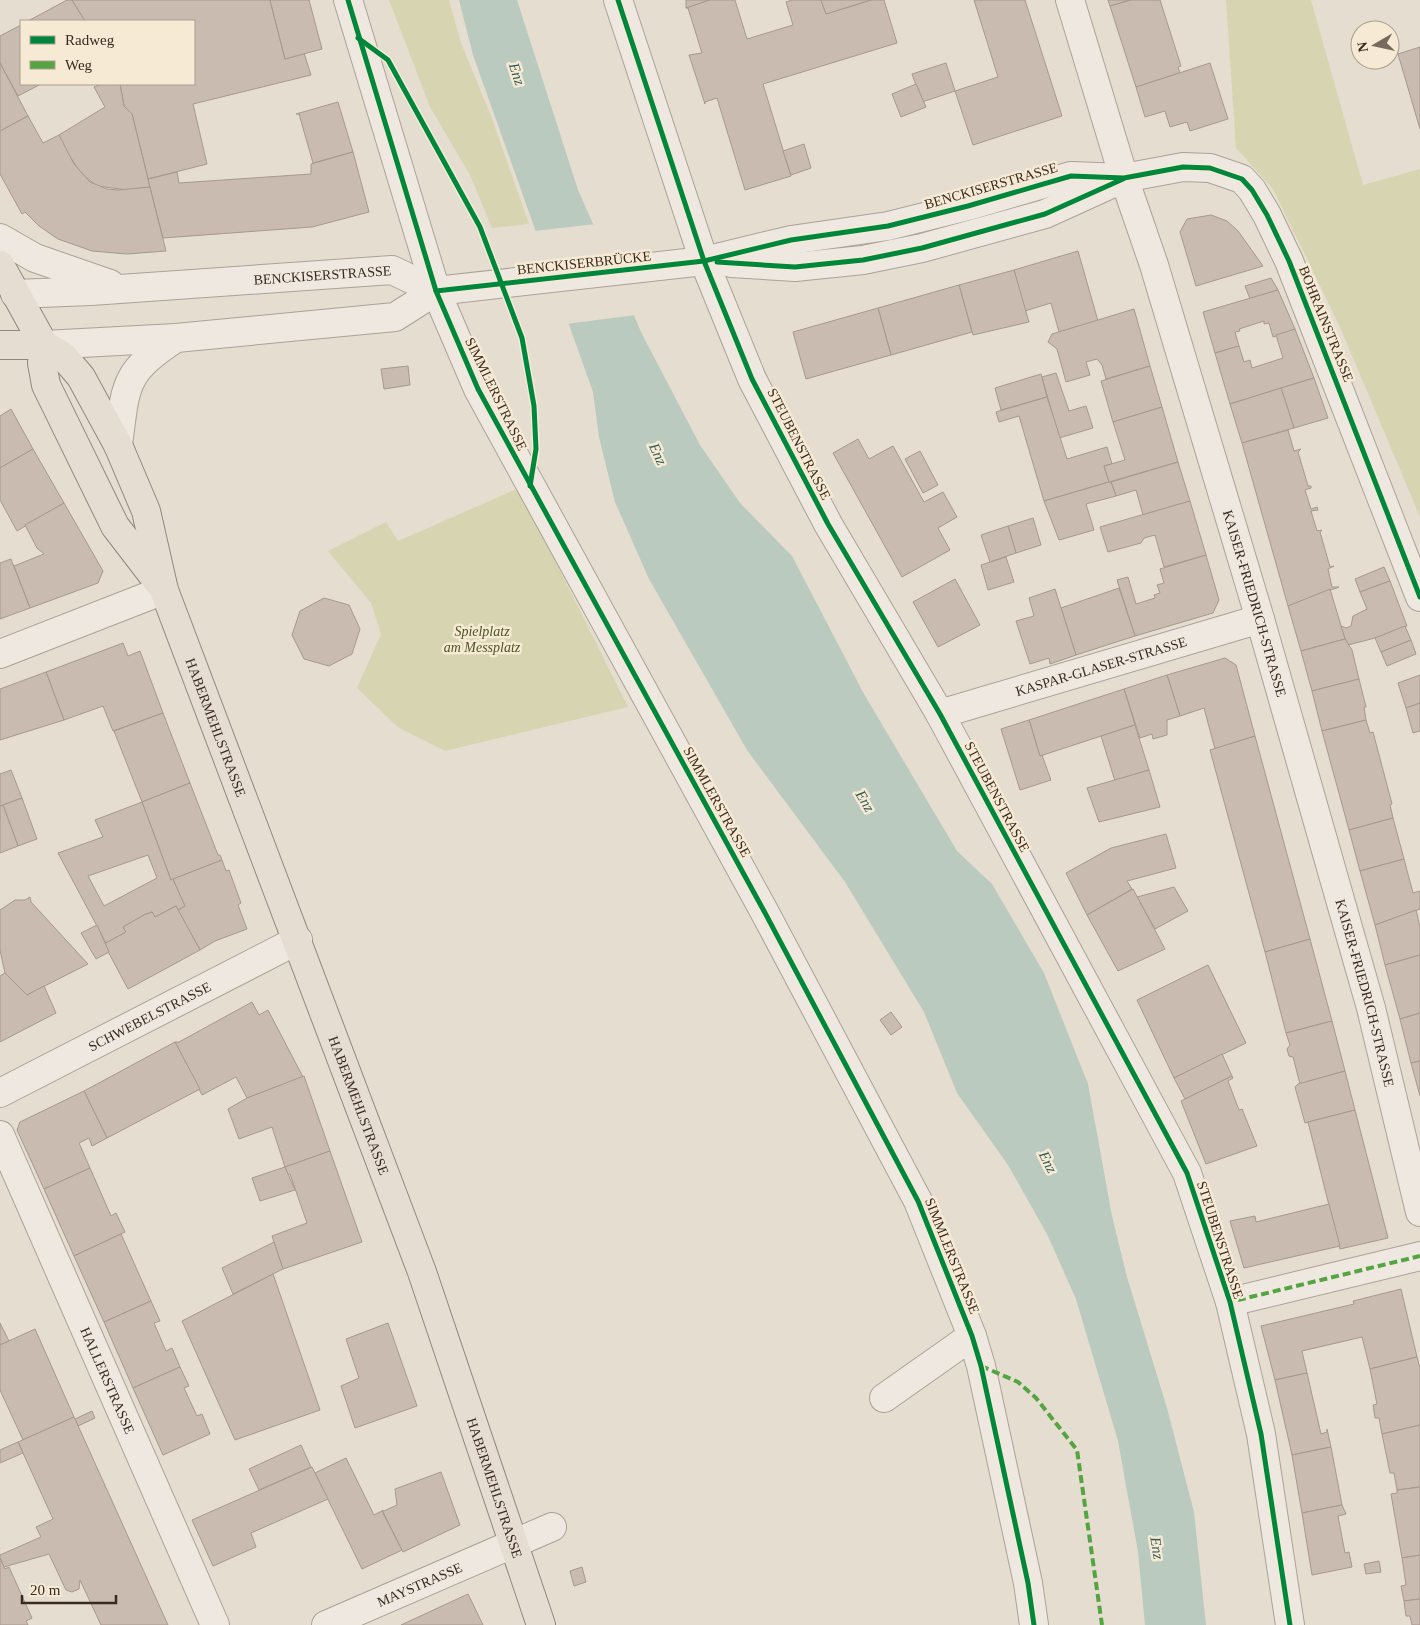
<svg xmlns="http://www.w3.org/2000/svg" width="1420" height="1625" font-family="'Times New Roman',serif">
<rect width="100%" height="100%" fill="#e5ddcf"/>
<g fill="#d7d4b1">
<path d="M389,0H449L461,43L491,116L529,224L492,228L470,175L430,107Z"/>
<path d="M1226,0H1311L1363,185L1420,169V517L1340,327L1273,189L1236,148Z"/>
<path d="M519,488L628,707L445,751L399,728L357,688L381,634L371,603L328,551L386,522L398,541Z"/>
</g>
<path fill="#bacabf" d="M459,0H517L578,190L643,336L700,445L740,503L792,556L864,694L957,851L992,884L1044,973L1088,1084L1112,1216L1127,1277L1167,1408L1194,1512L1206,1625H1145L1138,1552L1118,1441L1076,1299L1047,1234L1008,1165L957,1093L924,1012L845,882L747,750L649,579L615,502L599,437L593,392L473,55Z"/>
<path fill="#e5ddcf" d="M596,224L636,315L566,324L534,231Z"/>
<g fill="#c9bbb0" stroke="#a6988e" fill-rule="evenodd">
<path d="M67,0H72L85,21H28Z"/>
<path d="M72,0H270L285,59L304,53L311,75L193,104L207,164L148,179L132,114L124,106L120,84H194V21H85Z"/>
<path d="M270,0H309L322,49L285,59Z"/>
<path d="M686,0H710L686,8Z"/>
<path d="M710,0H735L747,39L793,25L786,2L792,0H821L826,14L871,0H884L897,43L763,84L791,176L745,190L717,98L705,102V104L689,55L702,53L688,8H686Z"/>
<path d="M821,0H871L826,14Z"/>
<path d="M974,0H1025L1062,116L973,145L955,91L998,77Z"/>
<path d="M1108,0H1131L1110,6Z"/>
<path d="M1131,0H1160L1181,66L1178,67L1180,73L1136,87L1110,6Z"/>
<path d="M21,25V84H41L18,96L0,63V36Z"/>
<path d="M1420,47V129L1398,54Z"/>
<path d="M0,63L28,116L0,131Z"/>
<path d="M946,63L955,91L922,102L912,74Z"/>
<path d="M1210,63L1228,119L1190,131L1187,122L1170,127L1165,111L1145,117L1136,87Z"/>
<path d="M101,84H120L124,106L132,114L150,187L127,190L97,186L82,174L65,150L59,135L105,107L94,87Z"/>
<path d="M916,84L926,107L901,117L892,94Z"/>
<path d="M338,102L353,152L313,163L299,114H296Z"/>
<path d="M28,116L43,143L59,135L74,164L90,182L107,189L118,190L150,187L166,251L127,254L92,251L58,239L39,226L25,212L22,214L0,174V131Z"/>
<path d="M804,144L811,168L791,175L783,151Z"/>
<path d="M353,152L369,212L312,227L163,238L148,179L177,172L179,183L311,174V164Z"/>
<path d="M1211,215L1227,221L1238,231L1263,266L1196,286L1180,232L1187,219Z"/>
<path d="M1078,251L1098,321L1059,332L1051,303L1025,311L1014,270Z"/>
<path d="M1014,270L1029,322L973,335L959,285Z"/>
<path d="M1271,278L1278,290L1250,299L1245,286Z"/>
<path d="M959,285L972,332L891,355L878,308Z"/>
<path d="M1278,290L1295,329L1273,337L1269,323L1264,324V321L1239,329L1240,331L1235,332L1239,346L1215,353L1203,312Z"/>
<path d="M878,308L891,355L806,379L793,332Z"/>
<path d="M1134,309L1150,366L1106,379L1102,365L1097,359L1086,362L1090,375L1066,382L1057,349L1048,342L1052,334Z"/>
<path d="M1295,329L1314,378L1230,404L1215,353L1239,346L1244,362L1250,360L1252,368L1283,358L1276,335Z"/>
<path d="M408,366L410,385L384,389L381,369Z"/>
<path d="M1150,366L1162,407L1113,422L1101,381Z"/>
<path d="M1056,373L1069,411L1086,406L1093,428L1059,438L1042,377Z"/>
<path d="M1041,374L1047,397L1001,410L995,388Z"/>
<path d="M1314,378L1328,418L1294,428L1281,388Z"/>
<path d="M1281,388L1294,428L1242,443L1230,404Z"/>
<path d="M1047,397L1067,459L1107,447L1112,464L1104,466L1109,482L1044,501L1019,416L999,422L996,412Z"/>
<path d="M1162,407L1178,462L1109,482L1104,466L1125,460L1113,422Z"/>
<path d="M11,409L33,449L0,468V416Z"/>
<path d="M1288,430L1294,451L1301,449L1298,452L1308,486H1311V488L1305,490L1311,509L1317,507L1318,510L1311,511L1317,531L1322,530L1320,532L1330,567L1334,566L1328,569L1332,587H1339L1288,606L1242,443Z"/>
<path d="M858,439L869,459L893,446L924,502L943,492L957,517L938,528L950,550L902,577L833,453Z"/>
<path d="M33,449L64,503L17,531L0,500V468Z"/>
<path d="M920,451L938,485L923,493L905,459Z"/>
<path d="M1178,462L1190,501L1143,515L1136,490L1116,496L1111,482Z"/>
<path d="M1109,482H1111L1116,496L1086,504L1094,530L1059,540L1044,501Z"/>
<path d="M1190,501L1206,555L1164,567L1155,535L1144,538L1141,543L1108,552L1100,527Z"/>
<path d="M64,503L103,571L98,583L30,608L14,566L44,554L37,548L25,525Z"/>
<path d="M1033,518L1041,545L1016,553L1008,526Z"/>
<path d="M1008,526L1016,553L990,562L981,535Z"/>
<path d="M1206,555L1219,600L1213,613L1135,636L1117,580L1128,577L1136,604L1155,598L1154,595L1160,593L1157,585L1164,583L1160,569Z"/>
<path d="M1006,557L1014,582L988,590L981,565Z"/>
<path d="M11,559L30,608L0,619V563Z"/>
<path d="M1384,567L1390,581L1360,592L1355,579Z"/>
<path d="M955,579L980,625L938,647L913,602Z"/>
<path d="M1390,581L1407,626L1375,638L1348,645L1339,625L1346,628L1351,626L1353,616L1367,609L1360,592Z"/>
<path d="M1119,588L1135,636L1076,655L1061,608Z"/>
<path d="M1055,589L1076,655L1050,664L1049,658L1030,664L1016,621L1034,616L1029,598Z"/>
<path d="M1330,589L1345,639L1301,651L1288,606Z"/>
<path d="M324,598L349,605L360,629L352,654L329,666L304,659L292,635L300,611Z"/>
<path d="M1405,626L1411,640L1381,652L1375,638Z"/>
<path d="M1345,639L1352,650L1359,679L1312,691L1301,651Z"/>
<path d="M1411,640L1416,654L1387,666L1381,652Z"/>
<path d="M123,643L128,656L140,651L163,713L113,731L103,706L64,720L46,672Z"/>
<path d="M1225,658L1236,665L1255,736L1215,749L1204,708L1180,716L1167,675Z"/>
<path d="M46,672L64,720L0,740V689Z"/>
<path d="M1167,675L1180,716L1167,720V735L1153,739L1152,734L1140,738L1124,689Z"/>
<path d="M1420,675V703L1406,708L1398,683Z"/>
<path d="M1359,679L1366,707H1364L1366,720L1322,731L1312,691Z"/>
<path d="M1124,689L1135,725L1040,756L1029,720Z"/>
<path d="M1420,703V731L1413,733L1406,708Z"/>
<path d="M163,713L190,783L142,802L114,731Z"/>
<path d="M1029,720L1040,756L1042,755L1051,780L1020,790L1001,729Z"/>
<path d="M1366,720L1370,733L1373,732L1392,804L1390,805L1393,818L1349,830L1322,731Z"/>
<path d="M1135,725L1149,770L1115,781L1101,736Z"/>
<path d="M1255,736L1310,939L1265,952L1210,750Z"/>
<path d="M11,770L22,798L0,806V774Z"/>
<path d="M1149,770L1160,807L1099,822L1087,788Z"/>
<path d="M190,783L218,855H220L222,860L171,880L142,802Z"/>
<path d="M22,798L37,839L18,846L3,805Z"/>
<path d="M142,802L171,880L173,879L185,906L178,910L176,906L155,917L152,912L144,915L123,927L126,932L106,943L58,853L103,837L95,820ZM148,855L157,878L104,906L88,876Z"/>
<path d="M3,805L18,846L0,853V806Z"/>
<path d="M1393,818L1404,859L1360,871L1349,830Z"/>
<path d="M1166,834L1176,868L1127,881L1132,889L1087,915L1066,873L1111,848Z"/>
<path d="M1404,859L1413,893L1420,891V909L1375,925L1360,871Z"/>
<path d="M222,860L226,871L229,870L241,903L238,905L247,929L215,941L200,950L178,910L185,906L173,879Z"/>
<path d="M1174,887L1188,911L1155,929L1137,897Z"/>
<path d="M1133,889L1165,949L1118,971L1087,915Z"/>
<path d="M30,897L31,902L88,964L27,995L5,973L0,950V910L15,900H25Z"/>
<path d="M176,906L200,950L128,989L104,944L126,932L123,927L144,915L152,912L155,917Z"/>
<path d="M1416,910L1420,927V955L1385,965L1375,925Z"/>
<path d="M97,925L109,952L96,959L81,933Z"/>
<path d="M1310,939L1332,1021L1286,1033L1265,952Z"/>
<path d="M1420,955V1013L1400,1019L1385,965Z"/>
<path d="M1208,965L1246,1043L1174,1078L1137,1000Z"/>
<path d="M5,973L27,995L44,986L56,1013L0,1042V976Z"/>
<path d="M252,1002L259,1015L268,1010L303,1077L247,1098L236,1077L202,1095L175,1042H179Z"/>
<path d="M891,1012L902,1027L891,1035L880,1020Z"/>
<path d="M1420,1013V1061L1411,1063L1400,1019Z"/>
<path d="M1332,1021L1345,1071L1300,1084L1293,1057L1289,1056L1287,1049L1290,1045L1286,1033Z"/>
<path d="M175,1042L200,1089L107,1138L84,1091Z"/>
<path d="M1222,1054L1232,1076L1185,1099L1174,1078Z"/>
<path d="M1420,1061V1096L1411,1063Z"/>
<path d="M1345,1071L1355,1110L1305,1123L1295,1087L1298,1084Z"/>
<path d="M304,1076L330,1151L285,1167L272,1127L239,1139L228,1109L247,1098Z"/>
<path d="M1232,1076L1233,1078L1228,1081L1239,1110L1242,1109L1257,1146L1206,1164L1181,1101Z"/>
<path d="M84,1091L107,1138L92,1146L89,1138L79,1143L90,1168L44,1189L17,1130L20,1122Z"/>
<path d="M1355,1110L1388,1238L1340,1249L1308,1122Z"/>
<path d="M330,1151L362,1242L283,1269L272,1236L307,1223L290,1174L288,1175L285,1167Z"/>
<path d="M285,1167L295,1190L260,1201L252,1178Z"/>
<path d="M90,1168L111,1216L116,1213L125,1232L74,1256L44,1189Z"/>
<path d="M1329,1204L1340,1246L1244,1268L1230,1221L1255,1216L1256,1222Z"/>
<path d="M121,1234L151,1301L104,1322L74,1256Z"/>
<path d="M274,1242L283,1269L233,1294L222,1268Z"/>
<path d="M273,1274L320,1410L235,1440L182,1321Z"/>
<path d="M1401,1289L1417,1357L1370,1369L1362,1337L1302,1351L1307,1373L1275,1380L1261,1326L1354,1304L1353,1301Z"/>
<path d="M151,1301L160,1321L154,1323L166,1351L172,1348L180,1367L133,1388L104,1322Z"/>
<path d="M0,1323L9,1341L0,1345Z"/>
<path d="M388,1323L417,1406L355,1428L341,1386L359,1378L346,1339Z"/>
<path d="M35,1329L74,1417L23,1440L0,1390V1345Z"/>
<path d="M1417,1357L1420,1368V1425L1382,1434L1379,1418H1375L1373,1405L1377,1404L1370,1369Z"/>
<path d="M180,1367L189,1386L184,1388L197,1416L202,1414L210,1434L163,1455L133,1388Z"/>
<path d="M1307,1373L1321,1434L1327,1432V1429L1331,1447L1292,1455L1275,1380Z"/>
<path d="M92,1411L95,1418L78,1426L75,1419Z"/>
<path d="M74,1417L75,1419L168,1625H101L80,1580L79,1589L72,1592L66,1590L49,1554L4,1567L0,1558V1555L41,1537L36,1527L53,1519L18,1442Z"/>
<path d="M1420,1425V1487L1397,1490L1394,1473H1390L1382,1434Z"/>
<path d="M18,1442L23,1453L0,1463V1450Z"/>
<path d="M301,1445L311,1467L259,1490L249,1469Z"/>
<path d="M1331,1447L1342,1505L1302,1513L1292,1455Z"/>
<path d="M346,1458L374,1515L382,1511L402,1550L362,1569L315,1473Z"/>
<path d="M312,1467L328,1499L251,1533L256,1547L213,1566L192,1520Z"/>
<path d="M441,1472L460,1525L403,1552L382,1510L384,1511L397,1505L395,1489Z"/>
<path d="M1420,1487V1555L1402,1558L1391,1494L1397,1493V1490Z"/>
<path d="M1342,1505L1346,1514L1338,1516L1345,1553L1349,1552L1352,1567L1312,1575L1302,1513Z"/>
<path d="M1420,1555V1599L1404,1601L1401,1586L1406,1585L1402,1558Z"/>
<path d="M0,1558L5,1569L9,1567L32,1618L26,1621L28,1625H0Z"/>
<path d="M1379,1561L1381,1572L1366,1574L1364,1564Z"/>
<path d="M582,1567L586,1582L574,1586L570,1571Z"/>
<path d="M468,1594L483,1625H401Z"/>
<path d="M1420,1599V1625H1412L1410,1616H1406L1404,1601Z"/>
</g>
<g fill="none" stroke-linecap="round" stroke-linejoin="round">
<g stroke="#aba297" stroke-width="30">
<g id="minor">
<path d="M348,0L436,291L478,389L764,911L918,1201L972,1336L981,1366L1028,1583L1034,1625"/>
<path d="M618,0L704,261L752,379L828,524L940,714L1187,1173L1230,1302L1261,1434L1290,1625"/>
<path id="s1" d="M1070,0L1124,178L1154,265L1260,619L1371,1008L1420,1212"/>
<path d="M0,238L35,258L110,284"/>
<path d="M731,263L795,267L863,260L922,248L1045,214L1122,179"/>
<path id="s2" d="M15,294L91,291L392,270L436,291"/>
<path d="M44,345L176,338L395,317L436,291L704,261L791,240L888,226L968,206L1071,176L1124,178L1183,167L1210,168L1242,179L1252,190L1267,215L1289,261L1420,597"/>
<path d="M118,445C126,384 123,373 176,338"/>
<path d="M0,654L164,590"/>
<path id="s3" d="M940,714L1260,619"/>
<path id="s4" d="M0,1093L298,940"/>
<path id="s5" d="M0,1135L215,1625"/>
<path d="M1230,1302L1420,1256"/>
<path d="M884,1398L972,1336"/>
<path id="s6" d="M326,1625L552,1527"/>
</g>
</g>
<g stroke="#90887e" stroke-width="30">
<g id="major">
<path id="s7" d="M0,265L44,345L63,356L81,377L118,445L146,511L164,590L422,1272L541,1625"/>
<path d="M0,345H44"/>
<path d="M44,345L42,363L46,385L115,526L158,582"/>
</g>
</g>
<use href="#minor" stroke="#eee8e0" stroke-width="28"/>
<use href="#major" stroke="#e5ddd2" stroke-width="28"/>
<g stroke="#54a441" stroke-width="4" stroke-dasharray="8 4" stroke-linecap="butt">
<path d="M1230,1306V1302L1420,1256"/>
<path d="M981,1366L1018,1382L1036,1398L1077,1450L1102,1625"/>
</g>
<g stroke="#f6ead5" stroke-width="8">
<g id="cycleway">
<path d="M348,0L436,291L478,389L764,911L918,1201L972,1336L981,1366L1028,1583L1034,1625"/>
<path d="M618,0L704,261L752,379L828,524L940,714L1187,1173L1230,1302L1261,1434L1290,1625"/>
<path d="M358,38L388,60L480,227L522,338L534,406L536,449L530,486"/>
<path d="M717,262L795,267L863,260L922,248L1045,214L1123,179"/>
<path d="M436,291L704,261L791,240L888,226L968,206L1071,176L1124,178L1183,167L1210,168L1242,179L1252,190L1267,215L1289,261L1420,597"/>
</g>
</g>
<use href="#cycleway" stroke="#00873e" stroke-width="5"/>
</g>
<g text-anchor="middle" dominant-baseline="central" stroke-width="5" stroke-linejoin="round" paint-order="stroke">
<g font-size="14" fill="#3a2a1f" stroke="#f6ead5">
<text transform="translate(991 186) rotate(-16)">BENCKISERSTRASSE</text>
<text transform="translate(584 263) rotate(-6)">BENCKISERBRÜCKE</text>
<text stroke="none"><textPath href="#s2" startOffset="308">BENCKISERSTRASSE</textPath></text>
<text transform="translate(1326 324) rotate(68)">BOHRAINSTRASSE</text>
<text transform="translate(496 394) rotate(64)">SIMMLERSTRASSE</text>
<text transform="translate(799 444) rotate(63)">STEUBENSTRASSE</text>
<text stroke="none"><textPath href="#s1" startOffset="631">KAISER-FRIEDRICH-STRASSE</textPath></text>
<text stroke="none"><textPath href="#s3" startOffset="168">KASPAR-GLASER-STRASSE</textPath></text>
<text stroke="none"><textPath href="#s7" startOffset="518">HABERMEHLSTRASSE</textPath></text>
<text transform="translate(997 797) rotate(62)">STEUBENSTRASSE</text>
<text transform="translate(717 802) rotate(61)">SIMMLERSTRASSE</text>
<text stroke="none"><textPath href="#s1" startOffset="1036">KAISER-FRIEDRICH-STRASSE</textPath></text>
<text stroke="none"><textPath href="#s4" startOffset="168">SCHWEBELSTRASSE</textPath></text>
<text stroke="none"><textPath href="#s7" startOffset="922">HABERMEHLSTRASSE</textPath></text>
<text transform="translate(1220 1240) rotate(72)">STEUBENSTRASSE</text>
<text transform="translate(952 1256) rotate(68)">SIMMLERSTRASSE</text>
<text stroke="none"><textPath href="#s5" startOffset="268">HALLERSTRASSE</textPath></text>
<text stroke="none"><textPath href="#s7" startOffset="1328">HABERMEHLSTRASSE</textPath></text>
<text stroke="none"><textPath href="#s6" startOffset="102">MAYSTRASSE</textPath></text>
</g>
<g font-size="14" font-style="italic" fill="#4e5625" stroke="#f6ead5">
<text x="482" y="631">Spielplatz<tspan x="482" dy="16">am Messplatz</tspan></text>
</g>
<g font-size="15" font-style="italic" fill="#2e5a53" stroke="#f6ead5">
<text transform="translate(517 74) rotate(72)">Enz</text>
<text transform="translate(658 454) rotate(65)">Enz</text>
<text transform="translate(865 801) rotate(59)">Enz</text>
<text transform="translate(1048 1162) rotate(63)">Enz</text>
<text transform="translate(1157 1548) rotate(81)">Enz</text>
</g>
</g>
<rect x="20" y="20" width="175" height="65" fill="#f6ead5" stroke="#ab9d8c"/>
<rect x="30" y="36" width="25" height="8" fill="#00873e" stroke="#ab9d8c"/>
<text x="65" y="45" font-size="15" fill="#3a2a1f">Radweg</text>
<rect x="30" y="61" width="25" height="8" fill="#54a441" stroke="#ab9d8c"/>
<text x="65" y="70" font-size="15" fill="#3a2a1f">Weg</text>
<g transform="translate(1375 45) rotate(261)"><circle r="24" fill="#f6ead5" stroke="#ab9d8c"/>
<path d="M0-4L9 19L0 12L-9 19Z" fill="#76695d"/>
<text y="-8" font-size="14" font-weight="bold" text-anchor="middle" fill="#3a2a1f">N</text>
</g>
<path d="M22 1595v8h94v-8" fill="none" stroke="#3a2a1f" stroke-width="2.5"/>
<text x="30" y="1595" font-size="15" fill="#3a2a1f" stroke="#f6ead5" stroke-width="4" paint-order="stroke">20 m</text>
</svg>
